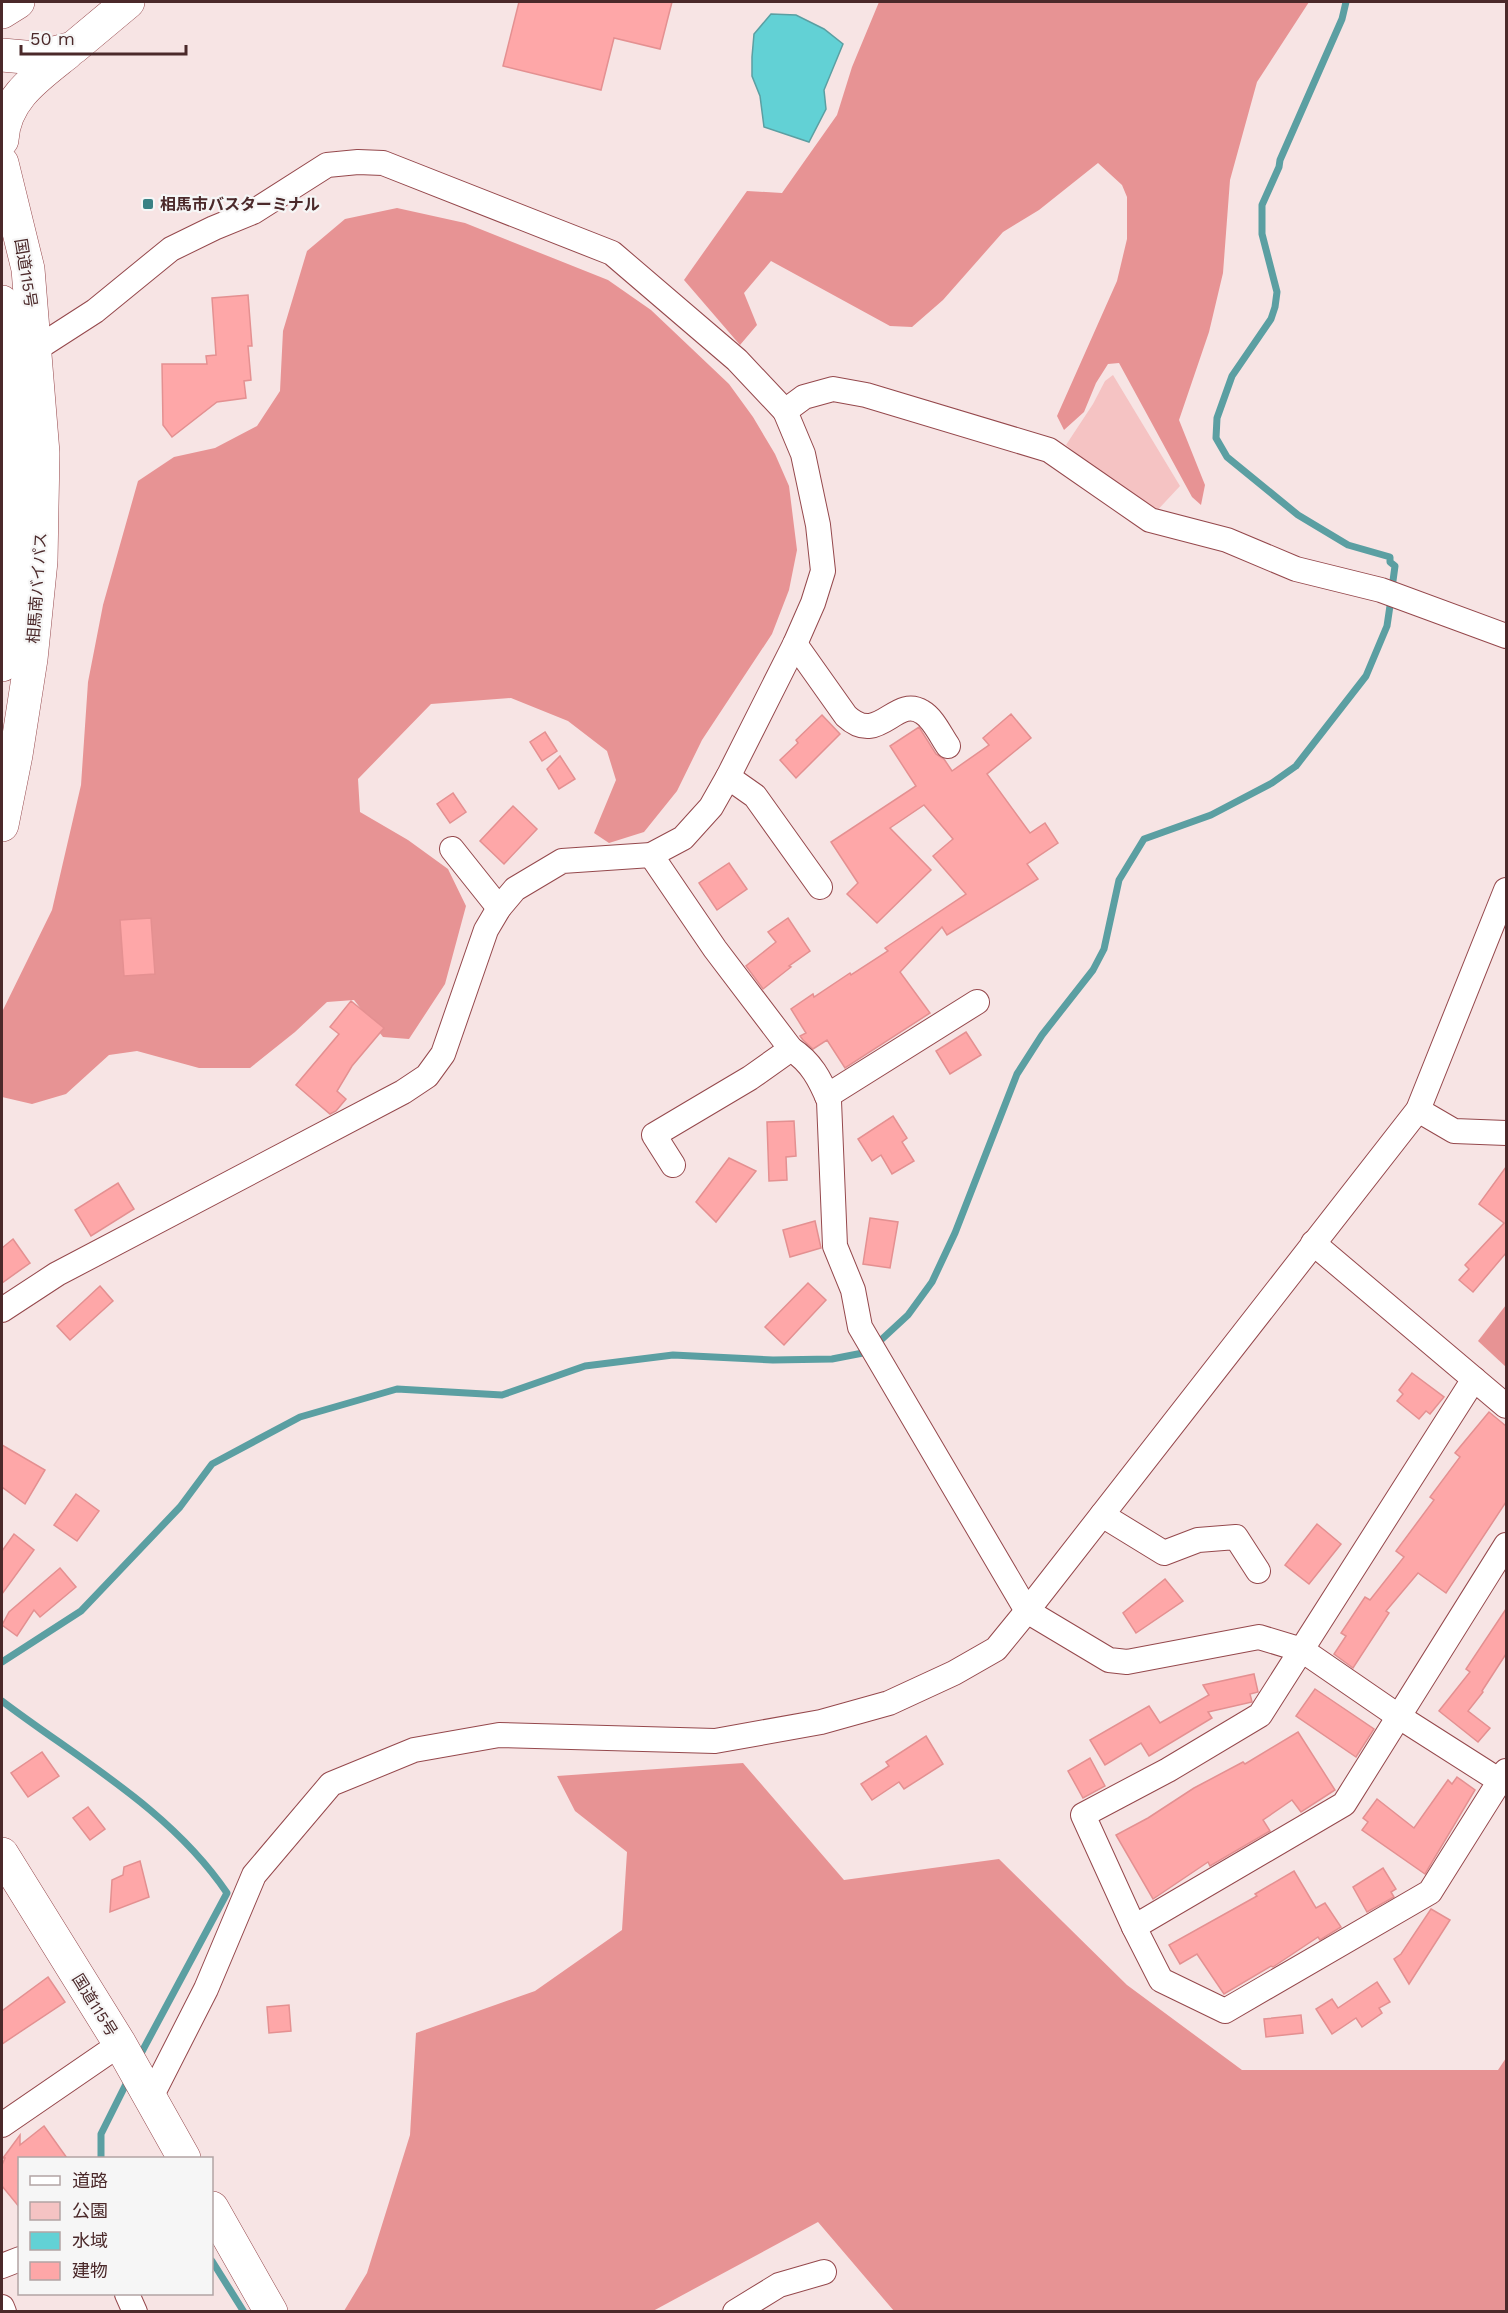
<svg xmlns="http://www.w3.org/2000/svg" width="1508" height="2313" font-family="'Work Sans','Noto Sans JP',sans-serif">
<rect width="100%" height="100%" fill="#f7e4e4"/>
<path fill="#f5c3c3" d="M1113,375L1180,486L1152,516L1066,445L1093,404L1105,381Z"/>
<g fill="#e79394">
<path d="M879,2H1309L1257,82L1230,180L1223,273L1209,332L1179,420L1205,485L1201,505L1192,497L1119,363L1108,364L1096,383L1084,412L1064,430L1057,416L1117,281L1127,239V197L1122,185L1098,163L1039,210L1003,232L943,300L912,327L890,326L771,261L744,293L757,325L740,345L684,280L747,191L782,193L837,115L852,67Z"/>
<path d="M397,208L465,223L608,280L651,310L729,384L753,417L775,454L789,486L797,550L789,590L772,634L702,740L677,791L644,832L609,843L594,833L616,780L607,751L568,721L511,698L431,704L358,779L360,812L408,840L448,869L466,906L445,984L409,1039L383,1037L354,1000L327,1002L295,1032L250,1068H199L137,1051L109,1055L66,1094L32,1104L2,1097V1012L52,910L81,785L88,682L103,605L138,481L174,457L215,448L257,426L280,391L283,331L307,251L345,219Z"/>
<path d="M1506,1305V1367L1478,1341Z"/>
<path d="M743,1763L844,1880L999,1859L1127,1985L1242,2070H1498L1506,2058V2311H894L818,2222L653,2311H344L367,2273L410,2135L416,2033L535,1991L622,1930L627,1852L575,1811L557,1776Z"/>
</g>
<path fill="#62d1d5" stroke="#5b9fa2" stroke-width="1.5" d="M771,14L796,15L824,29L843,44L824,90L826,109L809,142L764,127L760,96L752,76V57L754,34Z"/>
<g fill="none" stroke-linecap="round" stroke-linejoin="round">
<g stroke="#5b9fa2" stroke-width="7">
<path d="M1346,2L1342,19L1280,160L1279,167L1262,205V234L1277,292L1275,307L1271,319L1232,376L1217,418L1216,438L1227,457L1298,515L1348,545L1390,557V562L1395,566L1392,588"/>
<path d="M2,1662L81,1611L180,1507L212,1464L300,1417L397,1389L502,1395L585,1366L673,1355L773,1360L832,1359L868,1352L908,1315L932,1282L955,1233L1017,1074L1042,1035L1093,970L1104,949L1119,880L1144,839L1211,815L1272,783L1296,766L1366,676L1387,626L1391,599"/>
<path d="M2,1701C80,1760 171,1810 227,1893L138,2059"/>
<path d="M101,2158V2134L128,2080"/>
<path d="M212,2261L244,2312"/>
</g>
</g>
<g fill="#fea7a8" stroke="#e49091" stroke-width="1.5">
<path d="M519,2H672L660,49L614,38L601,90L503,66Z"/>
<path d="M248,295L252,346H248L251,380L244,381L246,398L217,402L172,437L163,425L162,364H207L206,356L216,355L212,298Z"/>
<path d="M1011,714L1031,738L987,774L1030,833L1045,823L1058,843L1027,864L1038,879L947,935L942,927L900,972L930,1013L845,1068L827,1040L813,1049L803,1040L800,1036L806,1033L791,1009L813,994L814,997L850,973L851,975L888,951L885,948L966,894L933,856L953,839L924,805L890,828L931,870L877,923L847,894L858,883L831,842L916,786L890,746L919,727L936,754L944,759L952,771L989,745L983,738Z"/>
<path d="M822,715L840,734L796,778L780,760L798,743L796,740Z"/>
<path d="M545,732L557,751L542,761L530,742Z"/>
<path d="M560,756L575,779L559,789L547,769Z"/>
<path d="M453,793L466,812L450,823L437,804Z"/>
<path d="M513,806L537,829L504,864L480,841Z"/>
<path d="M729,863L747,889L717,910L699,883Z"/>
<path d="M151,918L155,974L124,976L120,920Z"/>
<path d="M788,918L810,951L789,966L791,967L763,989L746,966L776,942L768,932Z"/>
<path d="M351,1001L384,1028L352,1066L337,1091L346,1099L336,1111L330,1114L296,1085L339,1034L330,1027Z"/>
<path d="M966,1032L981,1055L950,1074L936,1051Z"/>
<path d="M893,1116L907,1138L902,1142L914,1161L892,1174L881,1155L872,1161L858,1139Z"/>
<path d="M794,1121L796,1156L786,1157L787,1180L769,1181L767,1122Z"/>
<path d="M729,1158L756,1171L716,1222L696,1202Z"/>
<path d="M1506,1167V1253L1473,1292L1459,1280L1469,1269L1465,1265L1504,1223L1479,1204Z"/>
<path d="M118,1183L134,1209L91,1236L75,1210Z"/>
<path d="M870,1218L898,1222L890,1268L863,1264Z"/>
<path d="M815,1221L821,1248L790,1257L783,1230Z"/>
<path d="M13,1239L30,1263L2,1283V1248Z"/>
<path d="M808,1283L826,1300L784,1345L765,1327Z"/>
<path d="M100,1286L113,1301L70,1340L57,1326Z"/>
<path d="M1412,1373L1444,1397L1430,1414L1426,1411L1419,1419L1397,1401L1403,1394L1399,1390Z"/>
<path d="M1489,1412L1506,1426V1502L1446,1593L1418,1573L1386,1611L1389,1613L1353,1668L1334,1654L1346,1636L1341,1633L1365,1597L1370,1600L1404,1557L1396,1551L1434,1500L1430,1497L1460,1457L1455,1453Z"/>
<path d="M2,1445L45,1470L25,1504L2,1487Z"/>
<path d="M76,1494L99,1511L77,1541L54,1525Z"/>
<path d="M1317,1524L1341,1544L1309,1584L1285,1565Z"/>
<path d="M14,1534L34,1550L2,1594V1551Z"/>
<path d="M60,1568L76,1587L40,1617L34,1610L17,1636L2,1625L9,1612Z"/>
<path d="M1165,1579L1183,1601L1136,1633L1123,1613Z"/>
<path d="M1506,1609V1654L1482,1691L1483,1692L1468,1711L1490,1728L1478,1742L1439,1711L1470,1672L1466,1669Z"/>
<path d="M1254,1674L1258,1692L1250,1694L1252,1702L1208,1712L1212,1718L1149,1756L1141,1743L1105,1765L1090,1740L1149,1706L1160,1723L1209,1695L1203,1685Z"/>
<path d="M1315,1689L1374,1729L1356,1757L1296,1716Z"/>
<path d="M1298,1732L1335,1790L1301,1812L1292,1800L1263,1820L1270,1831L1210,1866L1208,1862L1153,1899L1116,1835L1148,1818L1194,1788L1243,1762L1245,1764Z"/>
<path d="M926,1736L943,1764L904,1789L899,1782L872,1800L861,1784L889,1766L886,1762Z"/>
<path d="M42,1752L59,1776L28,1797L11,1773Z"/>
<path d="M1090,1758L1105,1786L1083,1798L1068,1771Z"/>
<path d="M1457,1777L1475,1790L1425,1874L1362,1830L1368,1822L1363,1818L1377,1799L1414,1828L1448,1780L1452,1784Z"/>
<path d="M88,1807L105,1829L90,1840L73,1818Z"/>
<path d="M140,1861L149,1897L110,1912L112,1880L123,1875L124,1867Z"/>
<path d="M1383,1868L1396,1889L1391,1892L1394,1897L1367,1912L1353,1887Z"/>
<path d="M1294,1871L1316,1908L1325,1903L1341,1927L1320,1940L1318,1937L1273,1967L1271,1966L1224,1994L1197,1954L1180,1964L1169,1945L1257,1896L1255,1894Z"/>
<path d="M1431,1909L1450,1920L1409,1984L1394,1959L1401,1954Z"/>
<path d="M48,1977L65,2002L2,2044V2011Z"/>
<path d="M1377,1982L1390,2002L1379,2008L1382,2013L1362,2027L1356,2018L1332,2034L1316,2009L1332,1999L1338,2008Z"/>
<path d="M289,2005L291,2031L269,2033L267,2007Z"/>
<path d="M1301,2015L1303,2033L1266,2037L1264,2019Z"/>
<path d="M44,2126L67,2158H20V2208L2,2186V2165L5,2158H3L20,2135V2145Z"/>
</g>
<g fill="none" stroke-linecap="round" stroke-linejoin="round">
<g stroke="#95484c" stroke-width="26">
<g id="minor">
<path d="M36,349L95,311L171,249L214,228L253,212L327,165L358,162L383,163L612,253L737,360L785,411"/>
<path d="M795,644L846,716C879,747 895,695 922,712C933,718 941,736 948,746"/>
<path d="M728,777L755,796L820,887"/>
<path d="M452,849L499,908"/>
<path d="M651,855L715,949L791,1049C811,1062 820,1079 829,1101L835,1246L853,1290L860,1327L1027,1611L1109,1660L1127,1662L1259,1637L1302,1650L1398,1716L1500,1781"/>
<path d="M827,1096L977,1002"/>
<path d="M1418,1110L1454,1131L1506,1133"/>
<path d="M673,1165L654,1135L750,1078L791,1049"/>
<path d="M1313,1243L1506,1406"/>
<path d="M2,1310L57,1274L403,1092L427,1076L443,1054L486,930L499,908L515,889L562,861L651,855L683,838L711,807L728,777L795,644L813,603L823,571L818,525L803,454L785,411L804,397L833,389L866,395L1049,450L1150,520L1227,540L1296,569L1381,590L1506,636"/>
<path d="M1474,1379L1260,1715L1168,1770L1083,1815L1134,1927L1161,1980L1225,2011L1430,1892L1506,1771"/>
<path d="M1102,1515L1164,1553L1198,1540L1236,1537L1258,1571"/>
<path d="M1134,1927L1344,1804L1506,1545"/>
<path d="M150,2099L206,1989L254,1875L331,1784L414,1750L499,1735L715,1741L821,1722L889,1703L954,1673L996,1649L1027,1611L1418,1110L1506,890"/>
<path d="M2,2125L120,2044"/>
<path d="M2,2266L20,2259"/>
<path d="M127,2294L135,2312"/>
<path d="M2,2307L4,2312"/>
<path d="M735,2312L779,2285L824,2272"/>
</g>
</g>
<g stroke="#95484c" stroke-width="34">
<g id="trunk">
<path d="M2,163L28,269L43,453L41,561L31,659L16,755L2,825"/>
<path d="M2,302C17,424 23,543 2,665"/>
<path d="M2,1854L120,2044L184,2158"/>
<path d="M212,2208L271,2312"/>
</g>
</g>
<g stroke="#95484c" stroke-width="34">
<g id="motorway">
<path d="M2,12L18,2"/>
<path d="M2,55L36,58L73,48L128,2"/>
<path d="M2,140C4,99 37,77 67,53"/>
</g>
</g>
<use href="#minor" stroke="#fff" stroke-width="24"/>
<use href="#trunk" stroke="#fff" stroke-width="33"/>
<use href="#motorway" stroke="#fff" stroke-width="33"/>
</g>
<rect fill="#398184" stroke="#f6f6f6" stroke-width="2" x="142" y="198" width="12" height="12" rx="3"/>
<g text-anchor="middle" dominant-baseline="central" stroke-width="4.5" stroke-linejoin="round" paint-order="stroke">
<g font-size="16" font-weight="bold" fill="#4b292a" stroke="#f6f6f6" text-anchor="start">
<text x="160" y="204">相馬市バスターミナル</text>
</g>
<g font-size="16" fill="#4b292a" stroke="#f6f6f6">
<text transform="translate(26 273) rotate(81)">国道115号</text>
<text transform="translate(37 588) rotate(-86)">相馬南バイパス</text>
<text transform="translate(95 2005) rotate(58)">国道115号</text>
</g>
</g>
<rect width="1508" height="2313" fill="none" stroke="#4b292a" stroke-width="6"/>
<rect x="18" y="2157" width="195" height="138" fill="#f6f6f6" stroke="#b2a4a4" stroke-width="1.5"/>
<rect x="30" y="2176" width="30" height="9" fill="#ffffff" stroke="#b2a4a4" stroke-width="1.5"/>
<text x="72" y="2187" font-size="18" fill="#4b292a">道路</text>
<rect x="30" y="2202" width="30" height="18" fill="#f5c3c3" stroke="#b2a4a4" stroke-width="1.5"/>
<text x="72" y="2217" font-size="18" fill="#4b292a">公園</text>
<rect x="30" y="2232" width="30" height="18" fill="#62d1d5" stroke="#b2a4a4" stroke-width="1.5"/>
<text x="72" y="2247" font-size="18" fill="#4b292a">水域</text>
<rect x="30" y="2262" width="30" height="18" fill="#fea7a8" stroke="#b2a4a4" stroke-width="1.5"/>
<text x="72" y="2277" font-size="18" fill="#4b292a">建物</text>
<path d="M21 45v9h165v-9" fill="none" stroke="#4b292a" stroke-width="3"/>
<text x="30" y="45" font-size="18" fill="#4b292a" stroke="#f6f6f6" stroke-width="4.5" paint-order="stroke">50 m</text>
</svg>
